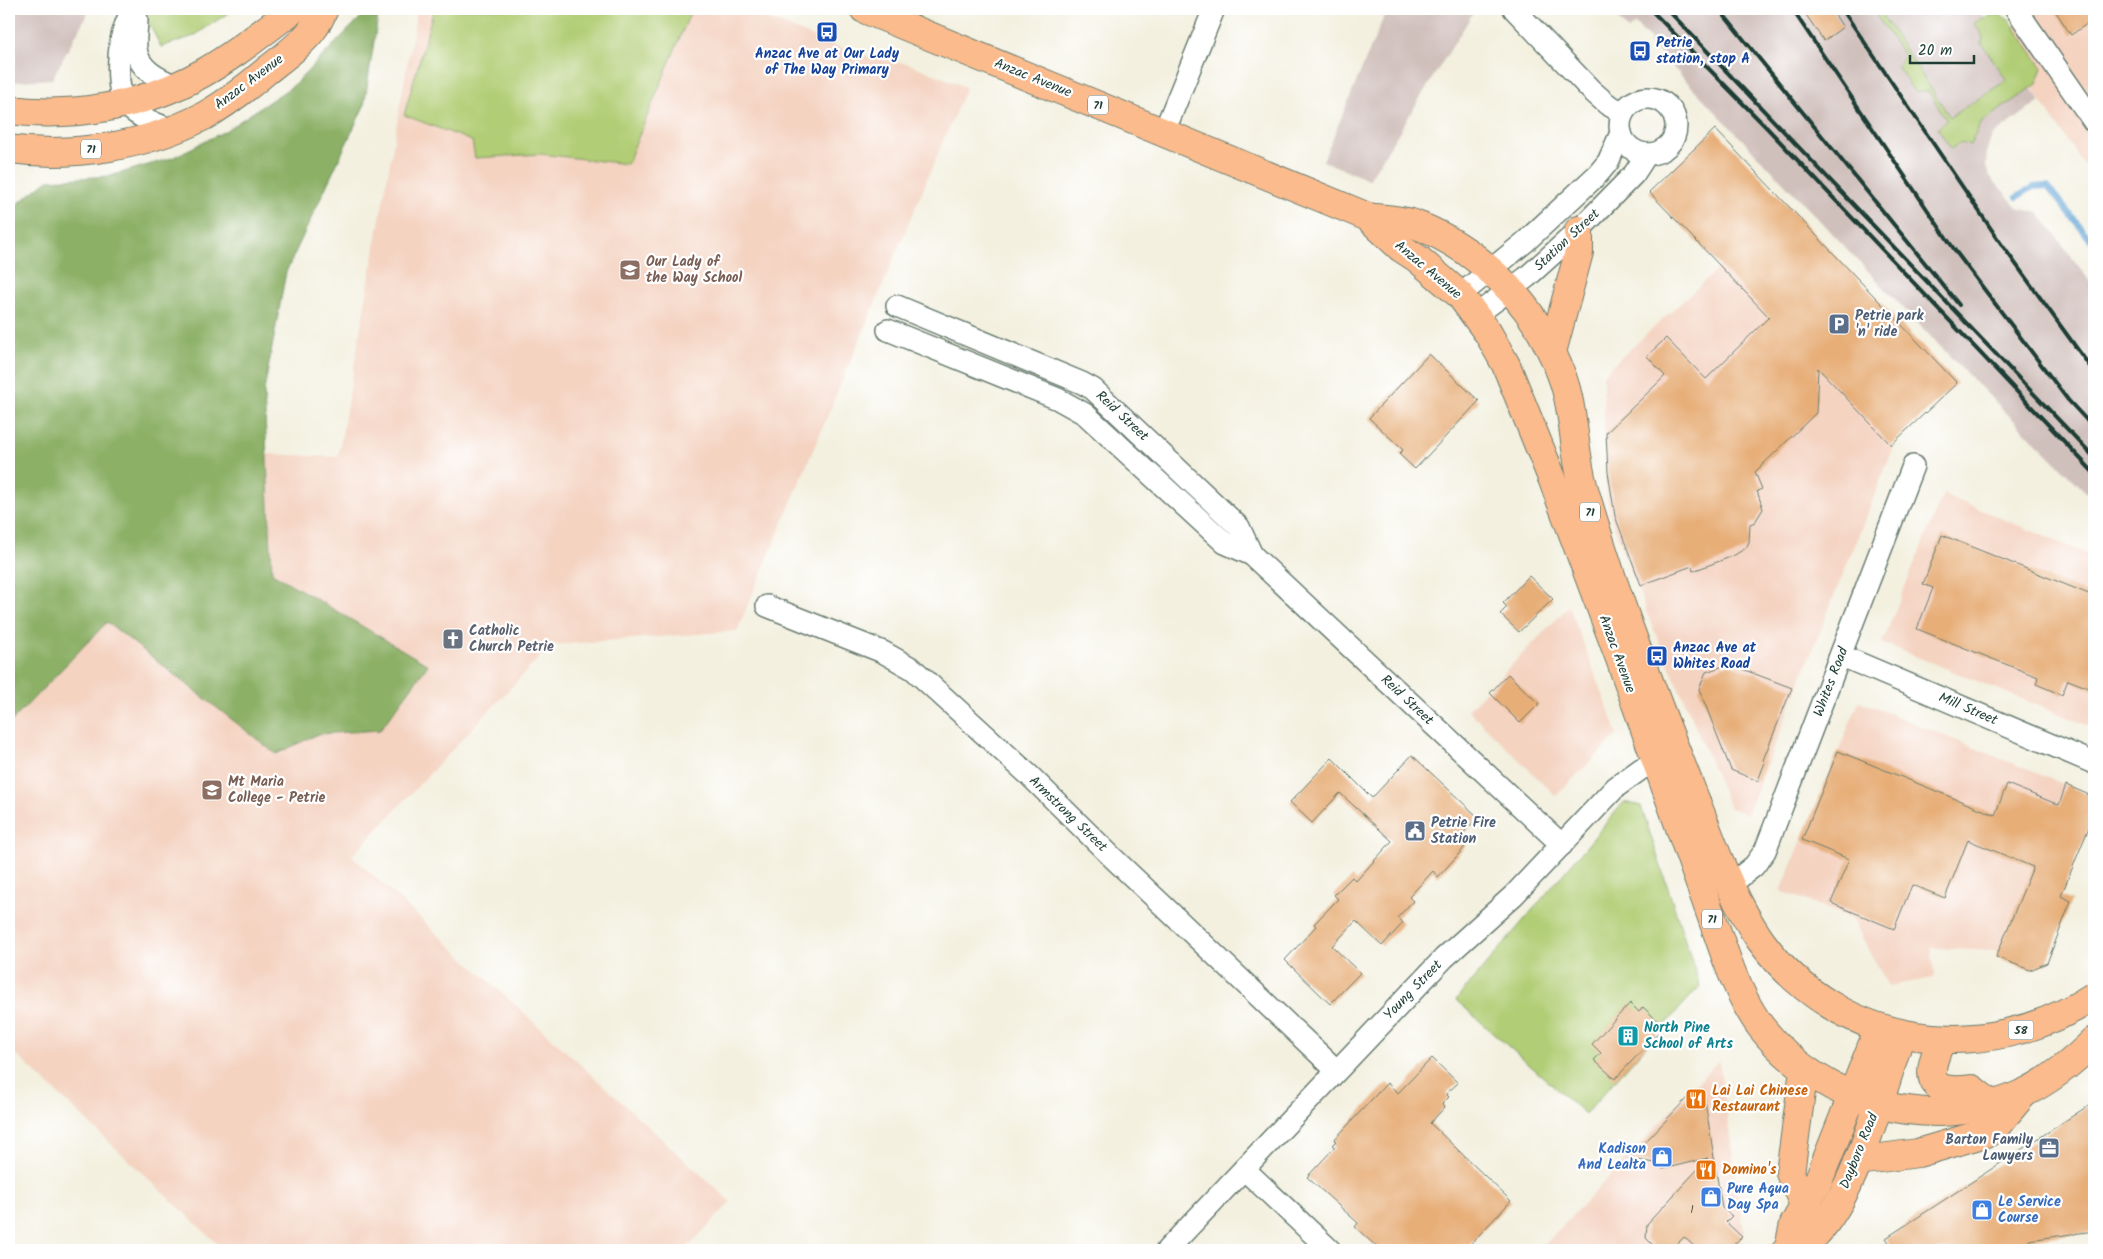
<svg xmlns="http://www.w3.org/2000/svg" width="2103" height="1259" font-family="Kalam,sans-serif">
<rect width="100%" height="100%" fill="#fff"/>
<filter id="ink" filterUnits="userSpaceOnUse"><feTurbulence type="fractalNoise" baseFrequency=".02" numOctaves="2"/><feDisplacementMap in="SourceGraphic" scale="10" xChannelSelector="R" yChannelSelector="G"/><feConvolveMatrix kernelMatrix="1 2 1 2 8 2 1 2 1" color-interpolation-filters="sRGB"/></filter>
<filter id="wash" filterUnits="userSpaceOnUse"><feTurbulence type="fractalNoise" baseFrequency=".0096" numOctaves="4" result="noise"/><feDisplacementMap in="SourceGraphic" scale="20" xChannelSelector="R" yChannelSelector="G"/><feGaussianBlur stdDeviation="1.12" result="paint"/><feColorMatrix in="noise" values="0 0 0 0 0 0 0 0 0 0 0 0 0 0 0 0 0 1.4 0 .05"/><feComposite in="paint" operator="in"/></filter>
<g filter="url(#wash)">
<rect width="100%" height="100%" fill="#f3f0df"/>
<g fill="#f4d3c1">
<path d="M417,9H744L855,54L909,64L966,87L737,631L551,645L352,856L731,1202L685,1250H224L9,1048V724L267,454L338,457Z"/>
<path d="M2037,9H2094V180L1998,37Z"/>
<path d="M1721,266L1891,445L1893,449L1747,814L1730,808L1649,618L1609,512L1605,476L1603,374Z"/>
<path d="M1943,494L2094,557V728L1882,643Z"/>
<path d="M1569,606L1618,734L1556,796L1468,710Z"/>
<path d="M1859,701L2066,785L1999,951L1932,948L1934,978L1888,986L1852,918L1781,891Z"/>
<path d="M1719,1060L1744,1233L1738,1249L1540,1250Z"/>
</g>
<g fill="#d0c0bc">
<path d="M9,9H90L52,79L9,82Z"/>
<path d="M1387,9L1475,10L1369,180L1323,161Z"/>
<path d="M1608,9H1978L2040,101L1992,136L1987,150L1986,167L1990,176L2018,208L2039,213L2094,287V500L1955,362L1649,42L1651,40L1635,24L1628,30Z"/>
</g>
<g fill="#b1cd74" stroke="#688554">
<path d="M151,9H234L194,36L161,47L146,18Z"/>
<path d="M434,9H687L691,11L627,164L541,154L475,158L472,141L404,115Z"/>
<path d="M1872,9H1878L1950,117L2007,80L1982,44L1983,37L1974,23C1987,15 1997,10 2010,21L2043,68L2037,84L1982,122L1970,145L1961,142L1951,149L1938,128L1947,120L1928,91L1914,92L1897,66L1904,56Z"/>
<path d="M1624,802L1641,806L1700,986L1585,1114L1456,1000Z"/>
</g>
<path fill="#8cb066" stroke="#56764d" d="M369,9H379L364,106L286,272L264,391L272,573L428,665L380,730L318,734L276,754L107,622L9,724V206H15L48,180L110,176L172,158L225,131L294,85Z"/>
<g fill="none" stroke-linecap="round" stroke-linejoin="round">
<path stroke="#60a3d4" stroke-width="6" d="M2017,197L2033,187L2047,186L2094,244"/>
</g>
<g id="blocks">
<g fill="#e7ae78">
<path d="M1802,9H1831L1843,27L1824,41Z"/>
<path d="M2054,9H2094V19L2071,35Z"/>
<path d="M1715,129L1957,383L1891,445L1818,368L1816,413L1755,472L1762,489L1757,491L1763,509L1755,522L1750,524L1749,542L1746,548L1733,556L1693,571L1692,566L1641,585L1615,516L1608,472L1606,433L1665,376L1647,356L1666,338L1706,379L1769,317L1649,192Z"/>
<path d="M1429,354L1479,401L1415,469L1399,454L1403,450L1369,418Z"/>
<path d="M1942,535L2094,596V690L2068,680L2062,695L2036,684L2038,677L1917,629L1933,588L1923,584Z"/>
<path d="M1529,576L1553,599L1519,632L1500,614L1507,607L1503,603Z"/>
<path d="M1729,664L1792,688L1763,760L1765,762L1758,781L1731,770L1699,689L1706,672Z"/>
<path d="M1508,674L1539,704L1520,723L1490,693Z"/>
<path d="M1838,751L1995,815L2007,784L2059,805L2066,785L2094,797V815L2061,896L2071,901L2047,963L2030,970L1996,957L2033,867L1968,840L1945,898L1912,885L1894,929L1831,903L1849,859L1802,840Z"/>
<path d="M1412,755L1478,817L1458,839L1466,846L1438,877L1433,871L1409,897L1413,901L1397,918L1403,923L1382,946L1356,921L1332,946L1360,973L1330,1004L1285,960L1316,926L1314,924L1338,899L1334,895L1352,877L1356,881L1392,841L1340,793L1312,823L1290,802L1332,758L1372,798Z"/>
<path d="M1630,1003L1639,1012L1643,1007L1664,1027L1615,1079L1594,1060L1601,1053L1592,1044Z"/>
<path d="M1432,1058L1458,1083L1446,1094L1449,1097L1442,1104L1445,1107L1430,1123L1511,1201L1465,1250H1380L1355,1227L1358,1223L1307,1177L1335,1147L1332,1145L1336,1141L1334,1140L1387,1083L1398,1093Z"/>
<path d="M1704,1095L1722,1208L1732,1216L1726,1222L1742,1237L1728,1250H1698L1684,1237L1671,1250H1658L1646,1238L1647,1224L1708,1158L1663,1169L1656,1163L1629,1159L1688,1097Z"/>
<path d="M2094,1102V1231L2029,1240L2030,1250H1894L1886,1238Z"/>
</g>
</g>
</g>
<g filter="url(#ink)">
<use href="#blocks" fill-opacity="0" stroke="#697c70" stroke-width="1"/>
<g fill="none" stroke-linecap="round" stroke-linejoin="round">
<g stroke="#697c70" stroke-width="24">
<g id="minor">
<path d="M133,9C130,14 127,20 125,26C118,44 115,86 125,103C133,116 158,124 171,130"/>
<path d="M1514,9L1591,90L1607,104L1623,113"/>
<path d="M2016,9L2094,122"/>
<path d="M137,19C137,29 135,38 136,47C137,69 159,79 176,86"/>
<circle cx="1648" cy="126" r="28"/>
<path d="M1164,132L1214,9"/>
<path d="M1460,295L1525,242L1598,174L1608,162L1621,133"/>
<path d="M897,306L1082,383L1093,389L1239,527L1252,555"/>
<path d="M1476,315L1527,277L1579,230L1634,174L1647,154"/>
<path d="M888,330L1058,399L1085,414L1225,543L1252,555L1562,845"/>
<path d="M767,606L883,652L913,669L1030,776L1113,858L1336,1070"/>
<path d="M1842,656L2094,763"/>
<path d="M1730,885L1754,866L1765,851L1913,466"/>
<path d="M1244,1169L1330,1250"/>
<path d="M1167,1250L1444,958L1514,895L1616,787L1641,769L1669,758"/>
</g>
</g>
<g stroke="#697c70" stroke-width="30">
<g id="primary">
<path d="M1789,1247L1794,1224L1817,1184L1879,1028"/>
<path d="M1786,1250L1789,1247C1796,1245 1808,1242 1813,1237C1856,1196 1882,1091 1901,1034"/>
</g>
</g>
<g stroke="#697c70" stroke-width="30">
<g id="trunk">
<path d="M864,9L1368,217C1382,219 1398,219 1411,223C1463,241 1511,282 1539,328C1551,349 1563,374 1568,397C1575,427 1575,459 1584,489C1614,593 1653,694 1693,794C1713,843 1730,897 1761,941C1840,1049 1985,1068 2094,996"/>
<path d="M9,110C74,118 143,106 201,74C234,56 264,31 294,9"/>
<path d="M9,149C73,158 146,146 204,116C226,104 246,88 265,72C281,59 301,45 313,29C318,23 321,15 324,9"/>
<path d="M1368,217L1401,248L1418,259L1460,295L1488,333L1506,365L1552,478L1620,659L1727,960C1736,984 1746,1007 1761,1027C1822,1105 1934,1135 2024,1093C2049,1081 2074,1061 2094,1041"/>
<path d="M1552,352L1579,252V230"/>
<path d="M1942,1039C1926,1074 1925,1096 1972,1089L1991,1104"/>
<path d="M1804,1070L1790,1173L1805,1207"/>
<path d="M1858,1161L1918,1153L1992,1131L2024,1093"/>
</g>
</g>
<use href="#minor" stroke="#fff" stroke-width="21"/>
<use href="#primary" stroke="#fbbb8c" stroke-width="28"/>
<use href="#trunk" stroke="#fbbb8c" stroke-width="28"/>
<g stroke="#1f3d34" stroke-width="4">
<path d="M1650,9L1768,129L2094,473"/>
<path d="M1667,9L2094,457"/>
<path d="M1719,9L1959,305"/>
<path d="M1792,9L1956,252L2068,400L2094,428"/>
<path d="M1842,9L2002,245L2094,372"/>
</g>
</g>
</g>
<defs>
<g id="bus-square" transform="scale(1.125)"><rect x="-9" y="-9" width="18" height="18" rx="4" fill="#1a4fb4" stroke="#fff"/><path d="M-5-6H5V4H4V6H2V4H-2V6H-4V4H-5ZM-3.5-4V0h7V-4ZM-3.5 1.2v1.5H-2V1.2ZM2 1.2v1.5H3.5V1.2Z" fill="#fff"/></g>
<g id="school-square" transform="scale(1.125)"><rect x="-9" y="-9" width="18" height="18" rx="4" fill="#8d6e63" stroke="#fff"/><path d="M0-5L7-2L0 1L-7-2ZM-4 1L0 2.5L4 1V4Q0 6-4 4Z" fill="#fff"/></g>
<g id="parking-square" transform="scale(1.125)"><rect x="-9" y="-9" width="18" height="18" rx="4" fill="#5c6f8a" stroke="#fff"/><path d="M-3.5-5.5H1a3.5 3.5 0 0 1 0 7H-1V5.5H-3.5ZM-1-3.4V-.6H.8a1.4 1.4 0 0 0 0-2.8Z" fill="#fff"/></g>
<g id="church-square" transform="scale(1.125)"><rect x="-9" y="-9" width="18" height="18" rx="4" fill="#6b7280" stroke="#fff"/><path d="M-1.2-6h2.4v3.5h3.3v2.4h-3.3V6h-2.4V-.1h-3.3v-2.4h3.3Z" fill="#fff"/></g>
<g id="civic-square" transform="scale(1.125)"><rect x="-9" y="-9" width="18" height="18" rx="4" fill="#5c6f8a" stroke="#fff"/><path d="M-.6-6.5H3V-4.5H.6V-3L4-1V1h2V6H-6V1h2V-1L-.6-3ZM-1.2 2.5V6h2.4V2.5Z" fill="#fff"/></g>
<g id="building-square" transform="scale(1.125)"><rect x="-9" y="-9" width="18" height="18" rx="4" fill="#0f9aa8" stroke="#fff"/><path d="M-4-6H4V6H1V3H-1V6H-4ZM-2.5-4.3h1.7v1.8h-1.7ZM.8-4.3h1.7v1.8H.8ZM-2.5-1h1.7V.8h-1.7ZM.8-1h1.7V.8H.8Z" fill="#fff"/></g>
<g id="restaurant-square" transform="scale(1.125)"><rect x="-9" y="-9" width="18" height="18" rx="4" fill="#e8710a" stroke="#fff"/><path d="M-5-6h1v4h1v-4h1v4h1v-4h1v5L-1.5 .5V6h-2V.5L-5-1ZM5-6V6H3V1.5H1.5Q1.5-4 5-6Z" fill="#fff"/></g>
<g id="office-square" transform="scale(1.125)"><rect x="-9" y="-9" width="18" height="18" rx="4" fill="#5c6f8a" stroke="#fff"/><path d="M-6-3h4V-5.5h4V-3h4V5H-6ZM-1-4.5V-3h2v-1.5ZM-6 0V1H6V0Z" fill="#fff"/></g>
<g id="shop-square" transform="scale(1.125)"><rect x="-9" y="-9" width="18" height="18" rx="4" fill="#3f7fe0" stroke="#fff"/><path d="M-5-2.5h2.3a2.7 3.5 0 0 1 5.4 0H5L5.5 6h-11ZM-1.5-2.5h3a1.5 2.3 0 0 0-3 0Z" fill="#fff"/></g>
</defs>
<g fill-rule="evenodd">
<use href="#bus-square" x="827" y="32"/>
<use href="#bus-square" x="1640" y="51"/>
<use href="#school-square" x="630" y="270"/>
<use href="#parking-square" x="1839" y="324"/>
<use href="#church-square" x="453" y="639"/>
<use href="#bus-square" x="1657" y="656"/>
<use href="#school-square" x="212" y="790"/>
<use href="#civic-square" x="1415" y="831"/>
<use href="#building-square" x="1628" y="1036"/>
<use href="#restaurant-square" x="1696" y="1099"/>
<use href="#office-square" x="2049" y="1148"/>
<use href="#shop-square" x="1662" y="1157"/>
<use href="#restaurant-square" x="1706" y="1170"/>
<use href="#shop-square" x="1711" y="1197"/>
<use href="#shop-square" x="1982" y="1210"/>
</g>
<g text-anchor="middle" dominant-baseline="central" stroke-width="4.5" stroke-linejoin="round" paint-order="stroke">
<g font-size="11" fill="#515945">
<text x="1692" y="1210">1</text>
</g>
<g fill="#fff" stroke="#627771" stroke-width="1">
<rect x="1088" y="95.5" width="20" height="19" rx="4"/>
<rect x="81" y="139.5" width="20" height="19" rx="4"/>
<rect x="1580" y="502.5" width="20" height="19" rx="4"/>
<rect x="1702" y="909.5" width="20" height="19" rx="4"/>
<rect x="2008.5" y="1020.5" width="25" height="19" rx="4"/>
</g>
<g font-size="12" font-weight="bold" fill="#1f3d34">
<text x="1098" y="105">71</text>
<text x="91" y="149">71</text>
<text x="1590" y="512">71</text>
<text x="1712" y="919">71</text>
<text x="2021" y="1030">58</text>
</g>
<g font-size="14" font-weight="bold" fill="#164399" stroke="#fff" text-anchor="start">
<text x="1656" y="43">Petrie<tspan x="1656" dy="16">station, stop A</tspan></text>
<text x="827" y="54" text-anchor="middle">Anzac Ave at Our Lady<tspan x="827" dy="16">of The Way Primary</tspan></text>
<text x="1673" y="648">Anzac Ave at<tspan x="1673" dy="16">Whites Road</tspan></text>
</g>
<g font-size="14" fill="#1f3d34" stroke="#fff">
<text transform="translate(1033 78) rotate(22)">Anzac Avenue</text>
<text transform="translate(249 82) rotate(-37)">Anzac Avenue</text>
<text transform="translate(1567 240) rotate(-43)">Station Street</text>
<text transform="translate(1428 270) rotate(40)">Anzac Avenue</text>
<text transform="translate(1122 416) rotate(43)">Reid Street</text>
<text transform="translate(1617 654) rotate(70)">Anzac Avenue</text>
<text transform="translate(1831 682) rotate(-69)">Whites Road</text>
<text transform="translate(1407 700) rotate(43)">Reid Street</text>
<text transform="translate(1968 709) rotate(23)">Mill Street</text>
<text transform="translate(1068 814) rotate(44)">Armstrong Street</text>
<text transform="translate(1413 990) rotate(-46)">Young Street</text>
<text transform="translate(1859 1151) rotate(-68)">Dayboro Road</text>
</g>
<g font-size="14" font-weight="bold" fill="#785e54" stroke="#fff" text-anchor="start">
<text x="646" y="262">Our Lady of<tspan x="646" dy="16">the Way School</tspan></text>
<text x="228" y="782">Mt Maria<tspan x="228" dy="16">College - Petrie</tspan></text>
</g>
<g font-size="14" font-weight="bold" fill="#4e5e75" stroke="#fff" text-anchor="start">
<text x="1855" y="316">Petrie park<tspan x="1855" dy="16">'n' ride</tspan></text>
<text x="1431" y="823">Petrie Fire<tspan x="1431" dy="16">Station</tspan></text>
<text x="2033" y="1140" text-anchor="end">Barton Family<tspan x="2033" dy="16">Lawyers</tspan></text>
</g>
<g font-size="14" font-weight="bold" fill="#5b616d" stroke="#fff" text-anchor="start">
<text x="469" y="631">Catholic<tspan x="469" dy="16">Church Petrie</tspan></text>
</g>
<g font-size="14" font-weight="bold" fill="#0d838f" stroke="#fff" text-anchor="start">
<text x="1644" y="1028">North Pine<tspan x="1644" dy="16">School of Arts</tspan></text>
</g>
<g font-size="14" font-weight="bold" fill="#c56008" stroke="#fff" text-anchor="start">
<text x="1712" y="1091">Lai Lai Chinese<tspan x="1712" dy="16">Restaurant</tspan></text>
<text x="1722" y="1170">Domino's</text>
</g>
<g font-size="14" font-weight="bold" fill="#366cbe" stroke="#fff" text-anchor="start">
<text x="1646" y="1149" text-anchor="end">Kadison<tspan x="1646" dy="16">And Lealta</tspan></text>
<text x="1727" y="1189">Pure Aqua<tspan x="1727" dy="16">Day Spa</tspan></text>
<text x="1998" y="1202">Le Service<tspan x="1998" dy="16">Course</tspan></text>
</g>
</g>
<rect width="2103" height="1259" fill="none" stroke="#fff" stroke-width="30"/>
<path d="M1910 55v8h64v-8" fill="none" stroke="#1f3d34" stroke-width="2.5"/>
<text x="1918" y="55" font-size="15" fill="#1f3d34" stroke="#ffffff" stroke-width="4" paint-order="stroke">20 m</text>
</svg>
